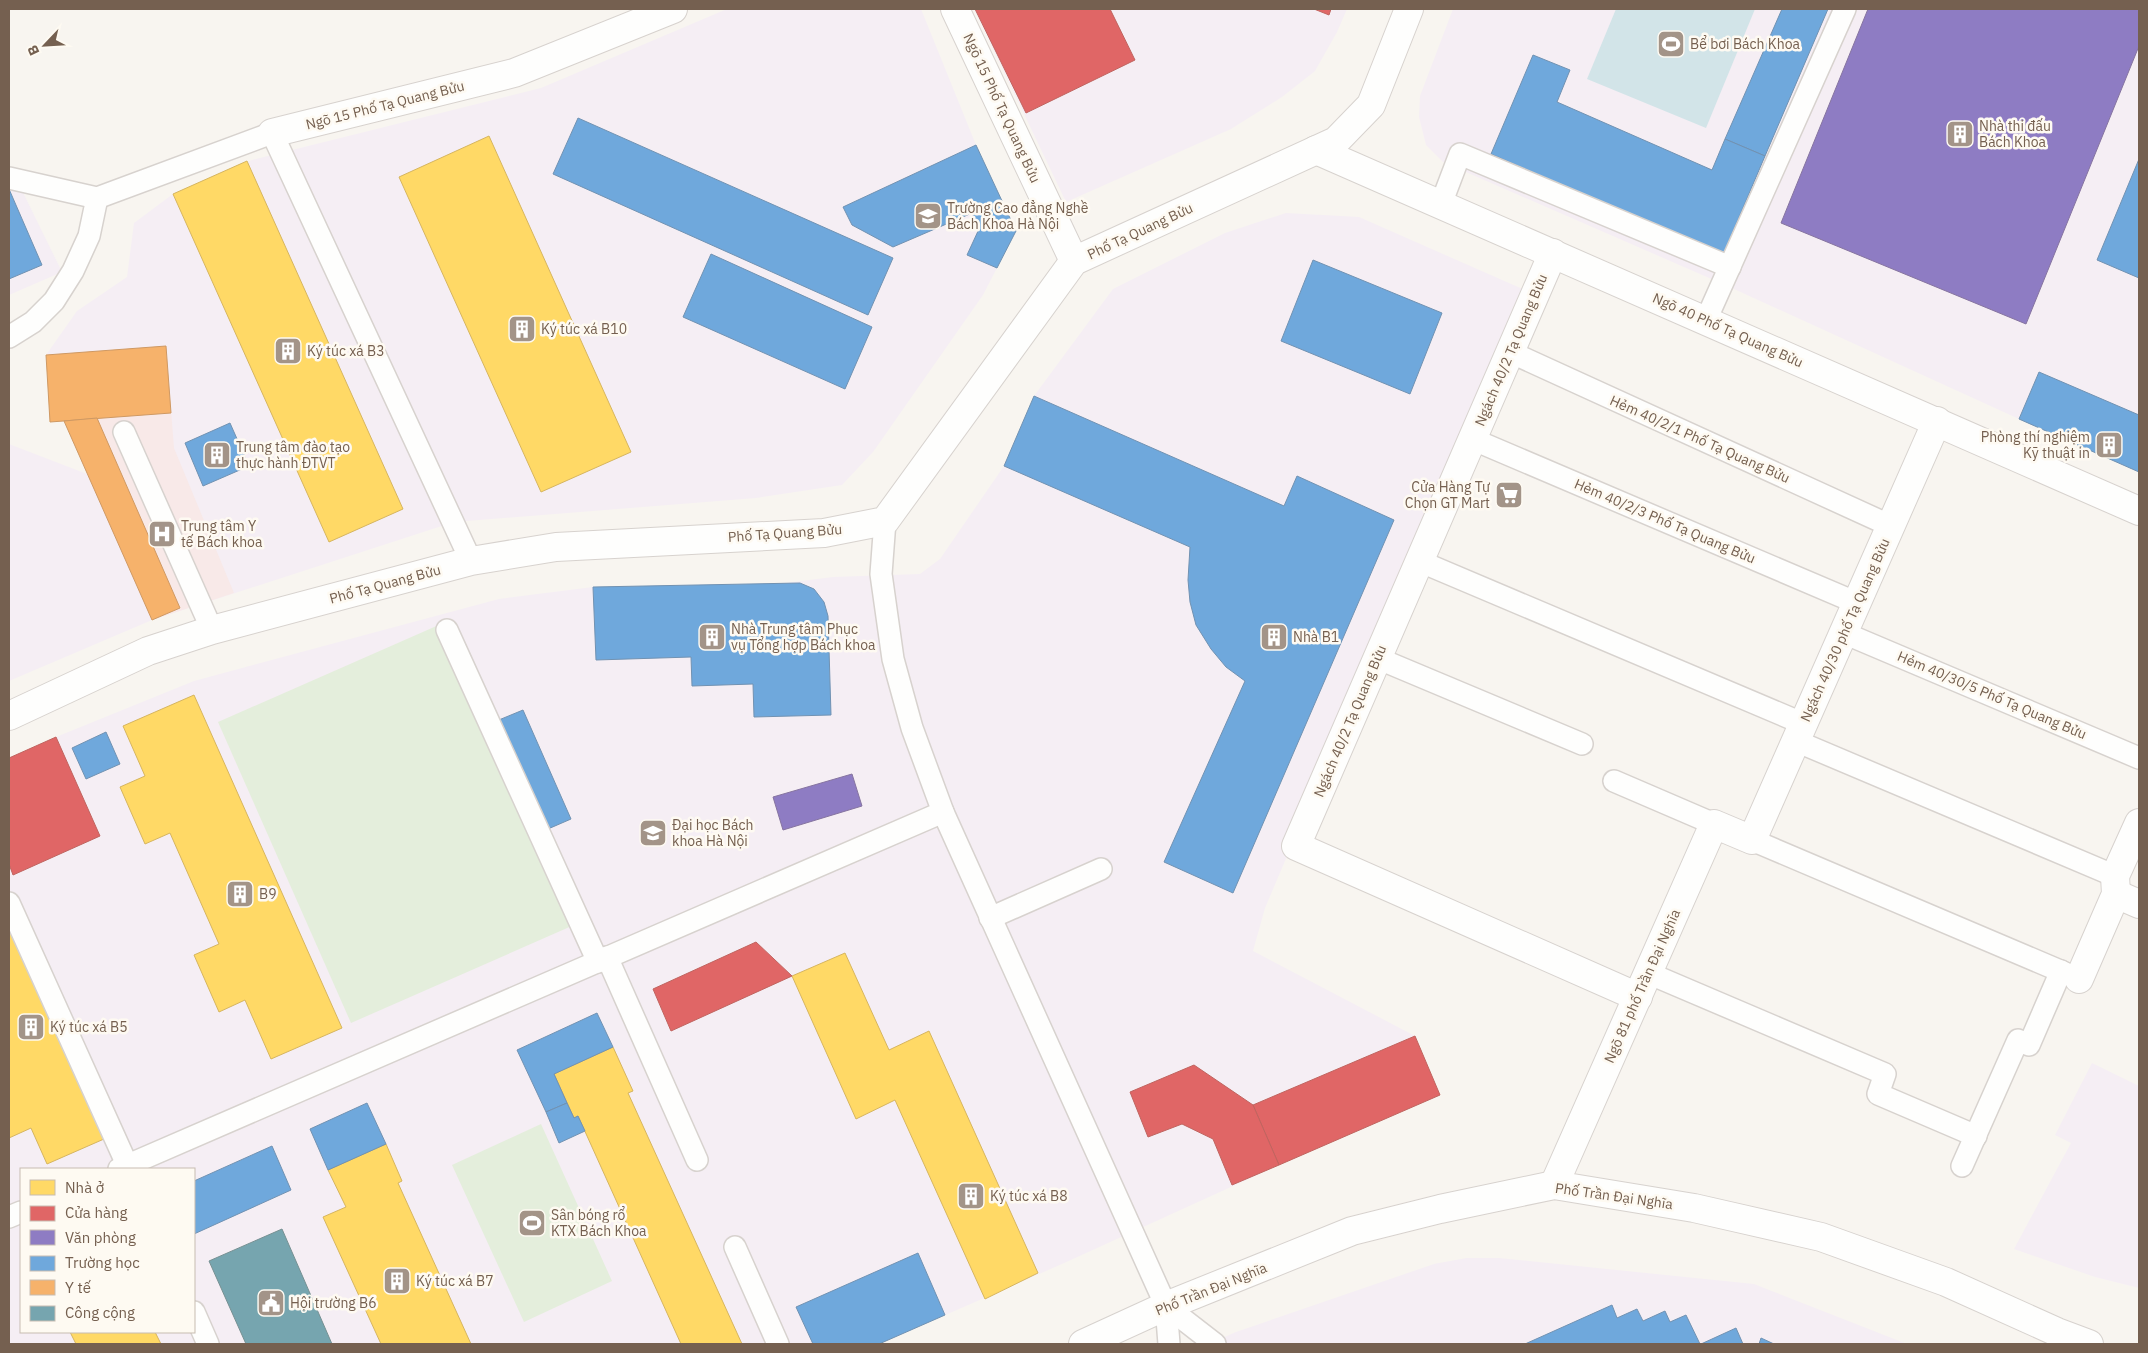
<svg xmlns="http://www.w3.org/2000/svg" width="2148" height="1353" font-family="'IBM Plex Sans',sans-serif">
<rect width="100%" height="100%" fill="#f8f5f0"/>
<g fill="#f5eef4" fill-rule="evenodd">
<path d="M727,9H921L976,145L1016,231L983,295L873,452L842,485L756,498L454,522L152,620L9,681V444L87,474L64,421L50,422L46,355L77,311L127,277L134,223L173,194L252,160L541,88Z"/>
<path d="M974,9H1347L1337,32L1315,71L1282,97L1231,129L1066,202Z"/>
<path d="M1453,9H2139V472L2019,419L1723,284L1443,162L1426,145L1419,117L1420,96Z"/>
<path d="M9,164L62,272L9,295Z"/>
<path d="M1286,213L1359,217L1527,291L1265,908L1253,951L1415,1036L1279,1165L1062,1264L879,1344H9V758L56,737L194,681L499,599L593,587L785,583L833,577L920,574L940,559L1004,466L1034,396L1113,289L1225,233ZM21,1169H194V1332H21Z"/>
<path d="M2092,1063L2139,1086V1288L2095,1277L2014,1249L2071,1143L2055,1135Z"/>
<path d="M1467,1258H1499L1754,1284L1907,1344H1209L1236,1332L1434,1264Z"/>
</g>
<path fill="#f8e9e8" d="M166,346L174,448L234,593L152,620L64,421L50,422L46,355Z"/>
<g fill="#e4eedc">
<path d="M441,624L574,925L351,1023L218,722Z"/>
<path d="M541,1124L612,1281L524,1322L452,1165Z"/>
</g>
<path fill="#d2e4e8" d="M1616,9H1755L1706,128L1587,79Z"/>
<g fill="#ffd966" stroke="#d6b55f">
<path d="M489,136L631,452L541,492L399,177Z"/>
<path d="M247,161L403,509L329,542L173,194Z"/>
<path d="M194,695L342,1028L271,1059L245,1000L219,1012L194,955L219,944L170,833L145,844L120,787L145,776L123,726Z"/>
<path d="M9,926L104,1139L47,1164L31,1128L9,1138Z"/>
<path d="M845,953L889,1050L929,1031L1038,1273L985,1299L895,1100L856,1119L792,976Z"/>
<path d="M613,1047L633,1091L628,1093L742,1344H681L578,1116L574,1118L554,1074Z"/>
<path d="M386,1144L402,1181L398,1183L471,1344H381L323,1217L346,1207L328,1170Z"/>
<path d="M70,1332H155L161,1344H76Z"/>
</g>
<g fill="#e06666" stroke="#c0645f">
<path d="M975,9H1110L1135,60L1026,113Z"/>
<path d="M1314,9H1331L1329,15Z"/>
<path d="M56,737L100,836L13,875L9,864V758Z"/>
<path d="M756,942L792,976L671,1031L653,989Z"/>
<path d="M1415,1036L1440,1095L1279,1165L1253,1105Z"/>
<path d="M1194,1065L1253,1105L1279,1165L1232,1185L1213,1139L1182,1124L1148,1137L1130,1092Z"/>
</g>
<g fill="#8e7cc3" stroke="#8674a0">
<path d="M1868,9H2139V46L2026,324L1781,223Z"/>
<path d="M852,774L862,806L783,830L773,797Z"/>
</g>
<g fill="#6fa8dc" stroke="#7192b2">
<path d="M1782,9H1828L1765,156L1725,139Z"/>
<path d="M1533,55L1570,70L1557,102L1712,170L1725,139L1765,156L1723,255L1491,154Z"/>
<path d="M578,118L893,258L868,315L553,174Z"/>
<path d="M976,145L1016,231L997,268L967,255L979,229L972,213L893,247L852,225L843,207Z"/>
<path d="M2139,159V278L2097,260Z"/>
<path d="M9,189L42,265L9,279Z"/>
<path d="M711,254L872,327L845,389L683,317Z"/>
<path d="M1313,260L1442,313L1410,394L1281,341Z"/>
<path d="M2039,372L2139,415V472L2019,419Z"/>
<path d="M1034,396L1284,506L1297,476L1394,520L1233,893L1164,862L1245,681L1226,667L1211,649L1196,625L1190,602L1188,580L1190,547L1004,466Z"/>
<path d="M230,423L249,466L203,486L185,443Z"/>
<path d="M800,583L814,589L824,602L828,616L831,715L754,717L753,684L692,686L691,657L596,660L593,587Z"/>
<path d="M523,710L571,819L541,832L494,722Z"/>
<path d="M106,732L120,764L86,779L72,748Z"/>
<path d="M597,1013L613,1047L554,1074L567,1103L546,1112L517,1050Z"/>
<path d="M367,1103L386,1144L328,1170L310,1129Z"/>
<path d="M567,1103L574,1118L578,1116L585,1131L559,1143L546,1112Z"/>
<path d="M272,1146L291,1190L194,1234V1181Z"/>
<path d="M918,1253L945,1315L879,1344H813L796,1307Z"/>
<path d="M1612,1305L1617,1318L1637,1309L1643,1321L1665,1311L1670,1322L1686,1315L1700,1344H1525Z"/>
<path d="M1736,1328L1743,1344H1701Z"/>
<path d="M1761,1338L1774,1344H1759Z"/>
</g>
<g fill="#f6b26b" stroke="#cf9963">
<path d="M166,346L171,413L50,422L46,355Z"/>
<path d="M97,418L180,608L152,620L64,421Z"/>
</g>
<path fill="#76a5af" stroke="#769092" d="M282,1229L332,1344H246L209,1261Z"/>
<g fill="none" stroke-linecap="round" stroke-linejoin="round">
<g stroke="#d7d2ce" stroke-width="24">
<g id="service">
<path d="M9,178L97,198L272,133L471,561"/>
<path d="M1441,204L1460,154L1730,267"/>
<path d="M1706,320L1845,9"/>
<path d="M9,337L33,322L54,301L73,271L89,236L97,198"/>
<path d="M1510,352L1891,526"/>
<path d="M124,432L212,630"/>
<path d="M1472,439L1857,603"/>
<path d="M885,521L881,574L893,659L912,728L943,812L1166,1306L1169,1344"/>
<path d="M1419,561L1804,724"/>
<path d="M447,630L598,962"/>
<path d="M1844,633L2139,758"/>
<path d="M1377,658L1582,744"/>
<path d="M1796,741L2115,876"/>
<path d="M1614,781L1714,824"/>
<path d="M1752,840L2079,979"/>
<path d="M9,903L129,1169"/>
<path d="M990,918L1101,869"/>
<path d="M607,957L697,1160"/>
<path d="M1648,973L1885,1074L1878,1094L1976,1136"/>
<path d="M1962,1166L2018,1040L2029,1045L2061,971"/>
<path d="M119,1169L943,812"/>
<path d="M9,1217L21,1212"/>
<path d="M735,1247L778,1344"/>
<path d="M1166,1306L1215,1344"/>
<path d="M194,1312L208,1344"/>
</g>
</g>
<g stroke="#d7d2ce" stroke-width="30">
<g id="minor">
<path d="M955,9L1074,261"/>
<path d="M272,133L514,73L673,9"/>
<path d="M1316,150L2139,511"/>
<path d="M1553,253L1296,846L1638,997"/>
<path d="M2116,894L2139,904"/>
<path d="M2079,979L2116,894L2115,876L2139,823"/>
<path d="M1554,1185L1714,824L1752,840L1937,421"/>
</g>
</g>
<g stroke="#d7d2ce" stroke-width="30">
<g id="tertiary">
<path d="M9,716L148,651L212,630L471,561L556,547L824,533L885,521L1074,261L1336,141L1371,105L1409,9"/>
<path d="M1083,1344L1166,1306L1352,1231L1440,1209L1554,1185L1694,1208L1821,1237L1946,1282L2057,1332L2089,1344"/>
</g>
</g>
<use href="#service" stroke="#fefefd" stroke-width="21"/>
<use href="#minor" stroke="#fefefd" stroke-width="28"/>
<use href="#tertiary" stroke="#fefefd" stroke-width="28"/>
</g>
<defs>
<g id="stadium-square" transform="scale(1.4375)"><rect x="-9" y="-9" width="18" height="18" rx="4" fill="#a39488" stroke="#fefaf2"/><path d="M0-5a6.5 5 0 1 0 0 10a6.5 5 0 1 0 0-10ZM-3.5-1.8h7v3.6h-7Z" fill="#fff"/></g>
<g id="building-square" transform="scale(1.4375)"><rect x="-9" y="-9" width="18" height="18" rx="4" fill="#a39488" stroke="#fefaf2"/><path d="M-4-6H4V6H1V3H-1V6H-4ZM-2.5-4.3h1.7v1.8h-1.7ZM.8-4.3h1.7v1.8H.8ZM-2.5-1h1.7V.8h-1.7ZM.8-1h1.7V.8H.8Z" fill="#fff"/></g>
<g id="university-square" transform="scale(1.4375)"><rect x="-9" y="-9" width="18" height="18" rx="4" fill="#a39488" stroke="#fefaf2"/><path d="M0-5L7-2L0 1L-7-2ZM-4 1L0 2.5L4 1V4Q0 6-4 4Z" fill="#fff"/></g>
<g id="supermarket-square" transform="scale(1.4375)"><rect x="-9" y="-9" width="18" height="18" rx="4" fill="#a39488" stroke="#fefaf2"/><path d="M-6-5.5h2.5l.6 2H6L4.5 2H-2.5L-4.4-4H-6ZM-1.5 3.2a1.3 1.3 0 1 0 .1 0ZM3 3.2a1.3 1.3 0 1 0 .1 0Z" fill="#fff"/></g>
<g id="hospital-square" transform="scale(1.4375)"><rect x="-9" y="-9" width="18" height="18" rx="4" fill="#a39488" stroke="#fefaf2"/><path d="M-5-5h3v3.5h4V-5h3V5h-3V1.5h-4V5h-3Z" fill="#fff"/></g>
<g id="civic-square" transform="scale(1.4375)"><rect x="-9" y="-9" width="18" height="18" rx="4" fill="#a39488" stroke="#fefaf2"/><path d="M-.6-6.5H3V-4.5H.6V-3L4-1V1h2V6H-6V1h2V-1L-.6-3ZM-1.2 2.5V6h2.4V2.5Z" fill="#fff"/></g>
</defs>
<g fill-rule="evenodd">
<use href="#stadium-square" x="1671" y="44"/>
<use href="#building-square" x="1960" y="134"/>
<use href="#university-square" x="928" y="216"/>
<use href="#building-square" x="522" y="329"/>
<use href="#building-square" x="288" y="351"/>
<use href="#building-square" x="2109" y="445"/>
<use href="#building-square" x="217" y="455"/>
<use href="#supermarket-square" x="1509" y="495"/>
<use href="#hospital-square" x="162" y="534"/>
<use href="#building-square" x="712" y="637"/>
<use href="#building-square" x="1274" y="637"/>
<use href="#university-square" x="653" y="833"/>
<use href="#building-square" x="240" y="894"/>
<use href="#building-square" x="31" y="1027"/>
<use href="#building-square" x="971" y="1196"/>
<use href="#stadium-square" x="532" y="1223"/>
<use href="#building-square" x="397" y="1281"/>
<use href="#civic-square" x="271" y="1303"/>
</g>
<g text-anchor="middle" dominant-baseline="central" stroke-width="5" stroke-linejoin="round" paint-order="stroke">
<g font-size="14" fill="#756050" stroke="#fefaf2" text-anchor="start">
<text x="1690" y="44">Bể bơi Bách Khoa</text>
<text x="1979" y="126">Nhà thi đấu<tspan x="1979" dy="16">Bách Khoa</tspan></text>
<text x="947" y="208">Trường Cao đẳng Nghề<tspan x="947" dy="16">Bách Khoa Hà Nội</tspan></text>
<text x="541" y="329">Ký túc xá B10</text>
<text x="307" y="351">Ký túc xá B3</text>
<text x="2090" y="437" text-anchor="end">Phòng thí nghiệm<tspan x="2090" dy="16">Kỹ thuật in</tspan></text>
<text x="236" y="447">Trung tâm đào tạo<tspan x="236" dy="16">thực hành ĐTVT</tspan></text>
<text x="1490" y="487" text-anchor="end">Cửa Hàng Tự<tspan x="1490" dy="16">Chọn GT Mart</tspan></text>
<text x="181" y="526">Trung tâm Y<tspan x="181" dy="16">tế Bách khoa</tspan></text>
<text x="731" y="629">Nhà Trung tâm Phục<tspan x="731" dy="16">vụ Tổng hợp Bách khoa</tspan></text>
<text x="1293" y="637">Nhà B1</text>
<text x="672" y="825">Đại học Bách<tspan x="672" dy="16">khoa Hà Nội</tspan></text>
<text x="259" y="894">B9</text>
<text x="50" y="1027">Ký túc xá B5</text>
<text x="990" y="1196">Ký túc xá B8</text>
<text x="551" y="1215">Sân bóng rổ<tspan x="551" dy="16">KTX Bách Khoa</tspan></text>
<text x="416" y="1281">Ký túc xá B7</text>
<text x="290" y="1303">Hội trường B6</text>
</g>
<g font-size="14" fill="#756050" stroke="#fefaf2">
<text transform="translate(385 105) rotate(-14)">Ngõ 15 Phố Tạ Quang Bửu</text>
<text transform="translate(1002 108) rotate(65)">Ngõ 15 Phố Tạ Quang Bửu</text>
<text transform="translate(1140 231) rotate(-25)">Phố Tạ Quang Bửu</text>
<text transform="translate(1728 330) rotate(24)">Ngõ 40 Phố Tạ Quang Bửu</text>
<text transform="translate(1511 350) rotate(-67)">Ngách 40/2 Tạ Quang Bửu</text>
<text transform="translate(1700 439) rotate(24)">Hẻm 40/2/1 Phố Tạ Quang Bửu</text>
<text transform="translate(1665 521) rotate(23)">Hẻm 40/2/3 Phố Tạ Quang Bửu</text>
<text transform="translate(785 533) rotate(-4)">Phố Tạ Quang Bửu</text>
<text transform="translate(385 584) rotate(-15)">Phố Tạ Quang Bửu</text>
<text transform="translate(1845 630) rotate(-66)">Ngách 40/30 phố Tạ Quang Bửu</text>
<text transform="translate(1992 695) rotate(23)">Hẻm 40/30/5 Phố Tạ Quang Bửu</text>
<text transform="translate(1350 721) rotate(-67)">Ngách 40/2 Tạ Quang Bửu</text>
<text transform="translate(1642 986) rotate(-66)">Ngõ 81 phố Trần Đại Nghĩa</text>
<text transform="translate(1614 1196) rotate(8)">Phố Trần Đại Nghĩa</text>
<text transform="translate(1211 1289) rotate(-22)">Phố Trần Đại Nghĩa</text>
</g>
</g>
<rect width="2148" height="1353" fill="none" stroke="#756050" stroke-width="20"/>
<rect x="20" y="1168" width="175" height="165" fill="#fefaf2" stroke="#c7bcb1"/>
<rect x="30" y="1180" width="25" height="15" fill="#ffd966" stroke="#c7bcb1"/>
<text x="65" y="1193" font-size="15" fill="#756050">Nhà ở</text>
<rect x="30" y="1206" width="25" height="15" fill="#e06666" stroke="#c7bcb1"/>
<text x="65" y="1218" font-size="15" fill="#756050">Cửa hàng</text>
<rect x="30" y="1230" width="25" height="15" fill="#8e7cc3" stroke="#c7bcb1"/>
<text x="65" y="1243" font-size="15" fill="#756050">Văn phòng</text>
<rect x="30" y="1256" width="25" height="15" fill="#6fa8dc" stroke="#c7bcb1"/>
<text x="65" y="1268" font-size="15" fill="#756050">Trường học</text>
<rect x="30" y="1280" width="25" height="15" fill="#f6b26b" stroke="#c7bcb1"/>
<text x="65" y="1293" font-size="15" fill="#756050">Y tế</text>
<rect x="30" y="1306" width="25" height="15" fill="#76a5af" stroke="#c7bcb1"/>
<text x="65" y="1318" font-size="15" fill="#756050">Công cộng</text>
<g transform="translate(45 45) rotate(245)" stroke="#fefaf2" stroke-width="4" paint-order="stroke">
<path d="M0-4L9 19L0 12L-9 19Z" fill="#756050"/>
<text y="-8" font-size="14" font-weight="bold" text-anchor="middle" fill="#756050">B</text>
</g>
</svg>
